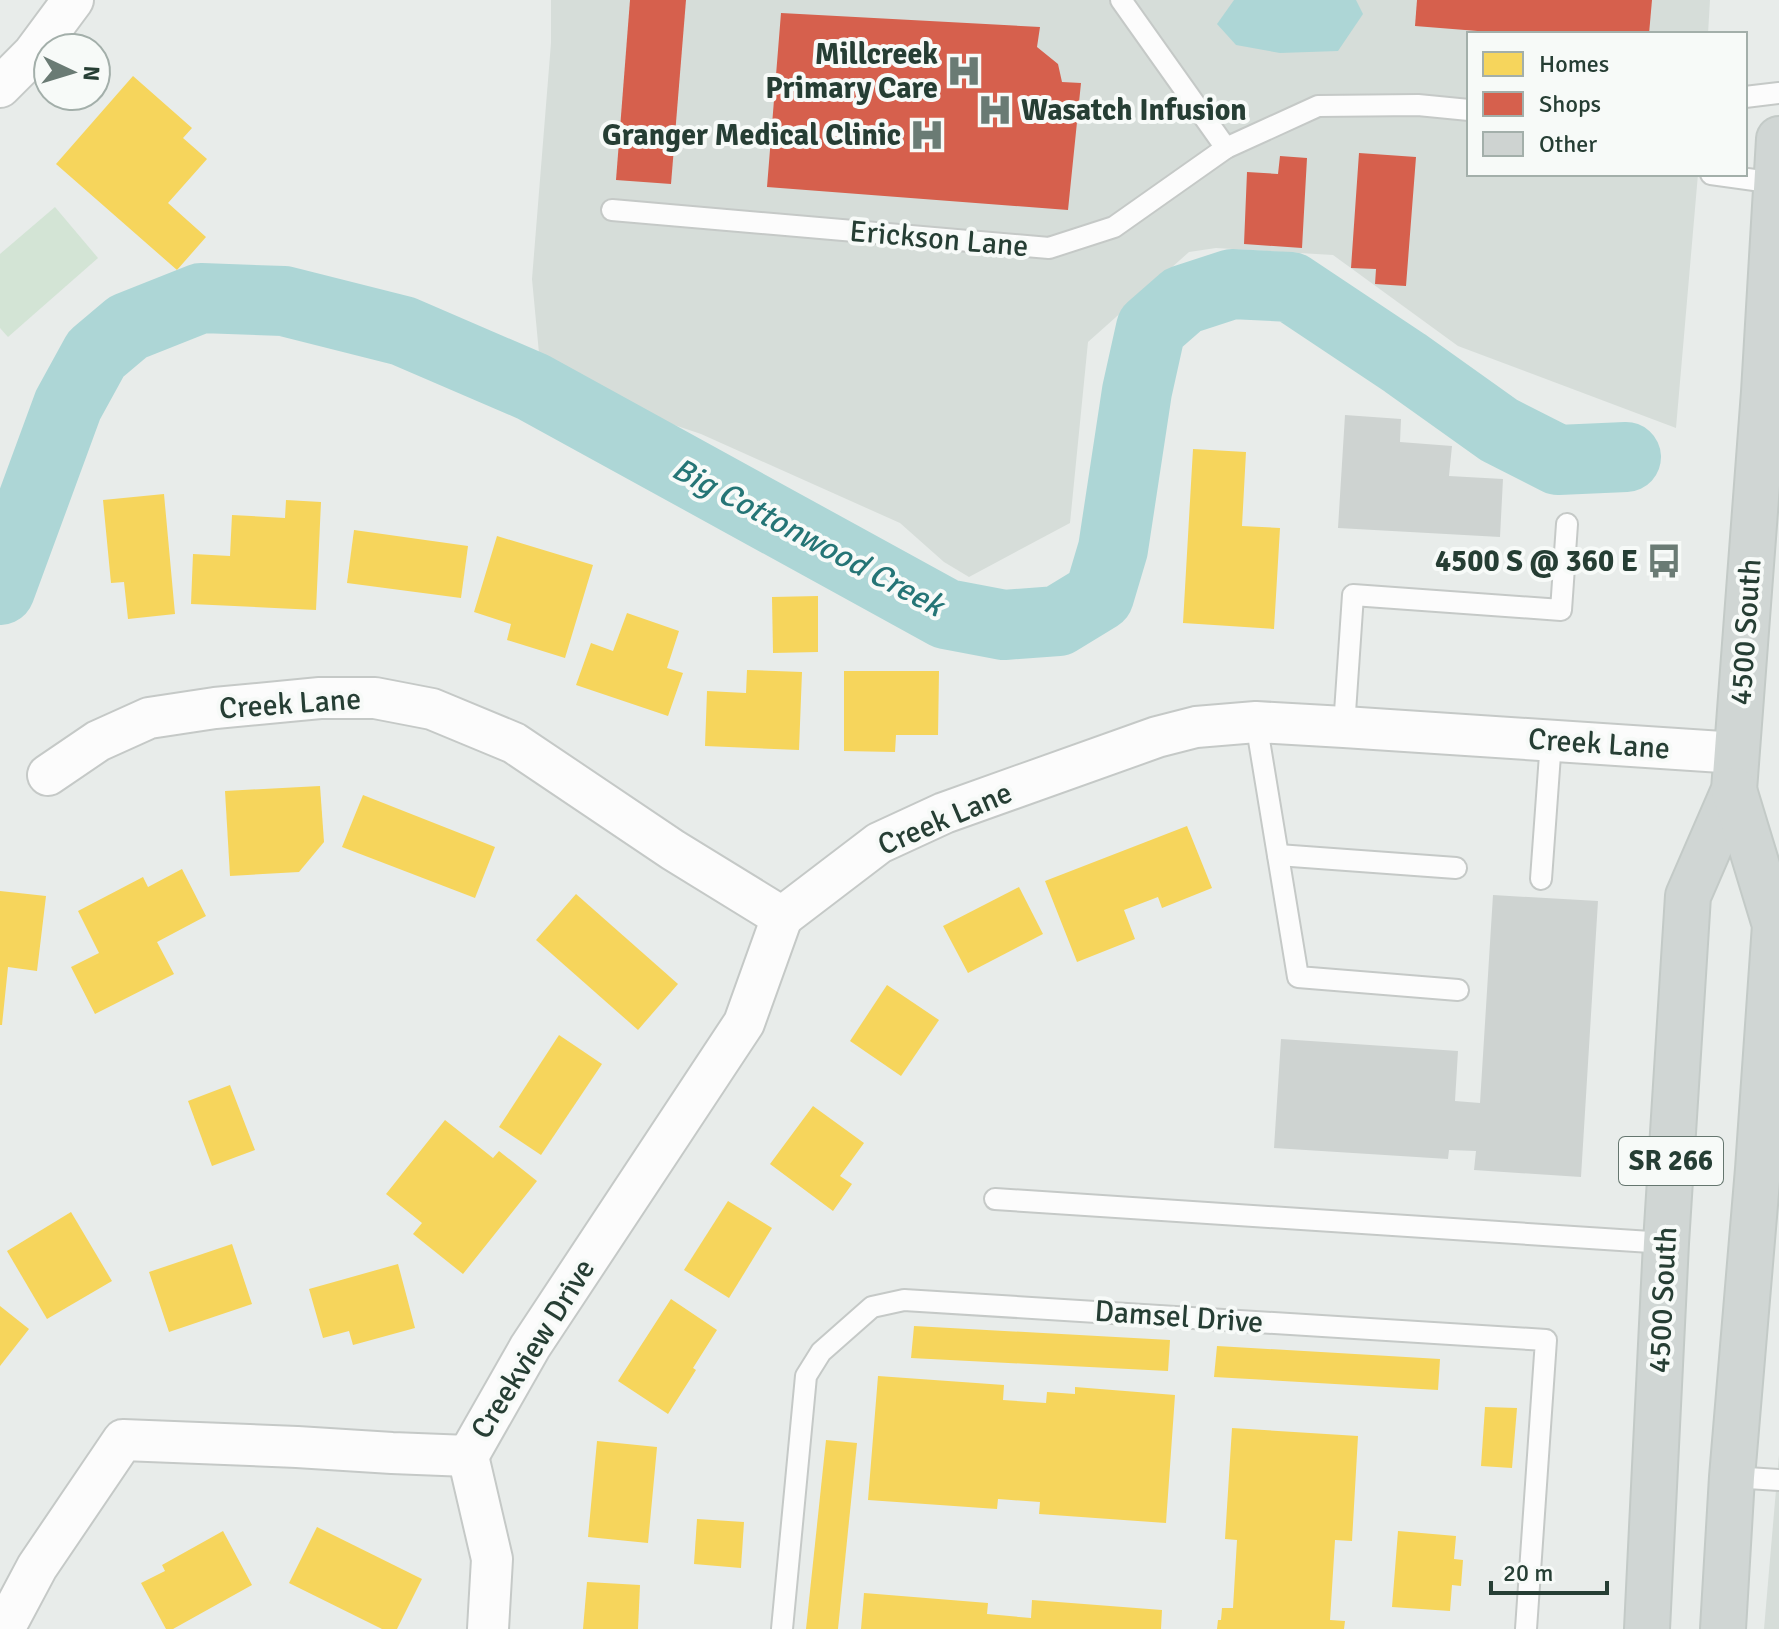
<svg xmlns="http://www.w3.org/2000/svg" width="1779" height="1629" font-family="Signika,sans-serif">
<rect width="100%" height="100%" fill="#e8ecea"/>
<g fill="#d6ddd9">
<path d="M551,0H1710L1708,34H1469V174H1698L1676,428L1458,346L1333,255L1216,248L1189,252L1088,342L1070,523L969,577L944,562L900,523L701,434L573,391L542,385L532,279L551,43Z"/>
<path d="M1779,1455V1629H1764Z"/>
</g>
<path fill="#d3e4d5" d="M55,207L98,258L8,337L0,328V254Z"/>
<path fill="#add6d6" d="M1234,0H1356L1363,14L1338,51L1280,53L1236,45L1217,24Z"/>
<g fill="#f6d55c">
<path d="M133,76L192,128L183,138L207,159L168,203L206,237L177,270L56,164Z"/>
<path d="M1193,449L1246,452L1242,526L1280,528L1274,629L1183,623Z"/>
<path d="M164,494L175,614L128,619L124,582L111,583L103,500Z"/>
<path d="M286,500L321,502L316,610L191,604L193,554L230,556L232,515L285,518Z"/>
<path d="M354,530L468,546L461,598L347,583Z"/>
<path d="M497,536L593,565L565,658L507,640L511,624L474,612Z"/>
<path d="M818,596V652L773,653L772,597Z"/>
<path d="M627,613L679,631L667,668L683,673L668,716L576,685L591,643L613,651Z"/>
<path d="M747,670L802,672L799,750L705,746L707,691L746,693Z"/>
<path d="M844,671H939L938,735H896L895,752L844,751Z"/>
<path d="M320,786L324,842L299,872L230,876L225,791Z"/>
<path d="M363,795L495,847L475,898L342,847Z"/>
<path d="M1187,826L1212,888L1162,908L1158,897L1124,910L1135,939L1077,962L1045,881Z"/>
<path d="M182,869L206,916L157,942L174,974L95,1014L71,967L99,953L78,911L143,877L148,887Z"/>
<path d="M1019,887L1043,934L968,973L943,926Z"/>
<path d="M0,891L46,896L37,971L8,967L2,1025H0Z"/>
<path d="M576,894L678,984L638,1030L536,940Z"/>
<path d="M887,985L939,1020L901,1076L850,1041Z"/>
<path d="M559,1035L602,1064L541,1155L499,1127Z"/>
<path d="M230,1085L255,1150L212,1166L188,1101Z"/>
<path d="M813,1106L864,1143L840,1176L852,1184L833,1211L770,1164Z"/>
<path d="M445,1120L493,1158L499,1151L537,1181L463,1274L413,1234L422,1223L386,1194Z"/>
<path d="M728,1201L772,1228L729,1298L684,1270Z"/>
<path d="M71,1212L112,1281L47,1319L7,1251Z"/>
<path d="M232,1244L252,1304L169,1332L149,1272Z"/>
<path d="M398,1264L415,1328L353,1345L349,1331L323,1338L309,1289Z"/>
<path d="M671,1299L717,1330L693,1368L696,1370L668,1414L618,1381Z"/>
<path d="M0,1306L29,1329L0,1366Z"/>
<path d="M914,1326L1170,1340L1168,1371L911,1358Z"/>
<path d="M1217,1346L1440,1359L1438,1390L1214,1377Z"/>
<path d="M878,1376L1004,1385L1003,1400L1046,1403L1047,1392L1075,1394V1387L1175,1395L1166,1523L1039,1514L1040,1502L998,1499L997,1509L868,1500Z"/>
<path d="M1485,1407L1517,1408L1512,1468L1481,1466Z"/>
<path d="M1232,1428L1358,1436L1352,1541L1335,1540L1330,1620L1345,1621L1344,1629H1217L1218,1620H1221L1222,1608H1233L1237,1540L1225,1539Z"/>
<path d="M826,1440L857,1443L838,1629H806Z"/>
<path d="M597,1441L657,1447L648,1543L588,1537Z"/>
<path d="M697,1519L744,1522L741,1568L694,1564Z"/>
<path d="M317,1527L422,1579L397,1629H382L289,1583Z"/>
<path d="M223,1531L252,1585L173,1629H166L141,1583L165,1571L162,1565Z"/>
<path d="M1398,1531L1456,1536L1454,1559L1463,1560L1461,1586L1452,1585L1450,1611L1392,1607Z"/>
<path d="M587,1582L640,1585L638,1629H583Z"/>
<path d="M864,1593L988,1603L987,1614L1031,1618L1032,1600L1162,1610L1161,1629H861Z"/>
</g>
<g fill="#d6604d">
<path d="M630,0H686L671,184L616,180Z"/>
<path d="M1417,0H1652L1649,34H1515L1415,26Z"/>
<path d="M781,13L1040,27L1037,47L1058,64L1062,82L1081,83L1068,210L767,187Z"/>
<path d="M1359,153L1416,157L1406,286L1375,284L1376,269L1351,268Z"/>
<path d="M1280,156L1307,158L1302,248L1244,244L1247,172L1278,174Z"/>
</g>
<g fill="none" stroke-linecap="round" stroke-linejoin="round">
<path stroke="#add6d6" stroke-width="70" d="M0,590L68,405L96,354L128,327L201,298L284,301L403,331L533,387L946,614L1004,625L1058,621L1099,596L1113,549L1137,391L1151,328L1183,300L1232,284L1291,287L1405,363L1499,430L1558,460L1626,457"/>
</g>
<g fill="#ced3d1">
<path d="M1345,415L1401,419L1400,442L1452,446L1449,476L1503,479L1500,537L1338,528Z"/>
<path d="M1493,895L1598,901L1581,1177L1474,1170L1476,1151L1449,1150L1448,1159L1274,1148L1281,1039L1458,1051L1455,1101L1480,1103Z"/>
</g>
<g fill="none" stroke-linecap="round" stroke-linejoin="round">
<g stroke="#c5c9c7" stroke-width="24">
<g id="service">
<path d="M1121,0L1226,148"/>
<path d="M1745,97L1779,93"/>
<path d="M1711,174L1776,183"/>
<path d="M612,210L1049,248L1114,227L1226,148L1318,106L1418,105L1469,110"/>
<path d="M1256,722L1298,977L1458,990"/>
<path d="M1344,727L1353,595L1561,610L1567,524"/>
<path d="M1278,855L1456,868"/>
<path d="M1541,879L1551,741"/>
<path d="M995,1199L1666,1243"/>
<path d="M1732,1477L1779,1480"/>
<path d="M782,1629L806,1376L821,1352L872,1307L904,1300L1546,1340L1526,1629"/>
</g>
</g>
<g stroke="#c5c9c7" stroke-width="44">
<g id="minor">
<path d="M0,87L33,54L73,0"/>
<path d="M48,775L98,741L149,718L215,708L320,698H375L432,709L514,743L673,850L782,917L879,843L944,813L1157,737L1196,727L1256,722L1344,727L1737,753"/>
<path d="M468,1456L492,1559L488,1629"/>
<path d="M4,1629L37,1567L123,1440L297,1447L392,1453L468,1456L530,1347L744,1023L782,917"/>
</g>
</g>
<g stroke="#c3cac7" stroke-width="48">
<g id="primary">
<path d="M1647,1629L1666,1243L1688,896L1734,790L1764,392L1779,139"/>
<path d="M1723,1629L1732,1477L1758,1169L1775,925L1734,790"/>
</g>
</g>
<use href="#service" stroke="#fcfcfc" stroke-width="20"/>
<use href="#minor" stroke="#fcfcfc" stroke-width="40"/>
<use href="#primary" stroke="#d0d6d4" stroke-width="44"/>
</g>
<defs>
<g id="hospital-bare" transform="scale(2.76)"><path d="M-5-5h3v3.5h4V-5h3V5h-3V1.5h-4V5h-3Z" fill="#6a7b74" stroke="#f7faf8" stroke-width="2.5" paint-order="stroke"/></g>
<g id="bus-bare" transform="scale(2.76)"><path d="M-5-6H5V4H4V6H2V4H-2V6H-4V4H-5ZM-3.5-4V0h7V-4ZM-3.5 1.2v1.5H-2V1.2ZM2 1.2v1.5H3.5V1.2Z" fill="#6a7b74" stroke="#f7faf8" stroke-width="2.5" paint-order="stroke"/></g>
</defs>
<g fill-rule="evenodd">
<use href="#hospital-bare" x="964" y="71"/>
<use href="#hospital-bare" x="995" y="110"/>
<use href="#hospital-bare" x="927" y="135"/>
<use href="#bus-bare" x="1664" y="561"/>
</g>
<g text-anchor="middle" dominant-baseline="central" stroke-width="8" stroke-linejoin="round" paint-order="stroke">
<rect fill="#f7faf8" stroke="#65766f" stroke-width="2" x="1619" y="1137" width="104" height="48" rx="6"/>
<g font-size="28" font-weight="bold" fill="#263e34">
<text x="1671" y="1161">SR 266</text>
</g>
<g font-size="30" font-weight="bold" fill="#263e34" stroke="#f7faf8" text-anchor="end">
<text x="938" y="54">Millcreek<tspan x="938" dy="34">Primary Care</tspan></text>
<text x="1021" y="110" text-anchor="start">Wasatch Infusion</text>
<text x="901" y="135">Granger Medical Clinic</text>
<text x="1638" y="561">4500 S @ 360 E</text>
</g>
<g font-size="30" fill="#263e34" stroke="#f7faf8">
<text transform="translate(939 239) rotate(5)">Erickson Lane</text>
<text transform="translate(1746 632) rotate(-86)">4500 South</text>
<text transform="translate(290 704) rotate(-4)">Creek Lane</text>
<text transform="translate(1599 744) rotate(4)">Creek Lane</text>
<text transform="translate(945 819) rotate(-23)">Creek Lane</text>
<text transform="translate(1663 1300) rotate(-87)">4500 South</text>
<text transform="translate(1179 1317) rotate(4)">Damsel Drive</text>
<text transform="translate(533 1349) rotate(-58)">Creekview Drive</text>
</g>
<g font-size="32" font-style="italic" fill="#257576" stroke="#f7faf8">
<text transform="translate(808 537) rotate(28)">Big Cottonwood Creek</text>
</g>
</g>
<rect x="1467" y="32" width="280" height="144" fill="#f7faf8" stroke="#a3afaa" stroke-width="2"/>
<rect x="1483" y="52" width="40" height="24" fill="#f6d55c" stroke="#a3afaa" stroke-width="2"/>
<text x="1539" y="72" font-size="24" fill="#263e34">Homes</text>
<rect x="1483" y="92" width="40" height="24" fill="#d6604d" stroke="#a3afaa" stroke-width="2"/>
<text x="1539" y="112" font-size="24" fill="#263e34">Shops</text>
<rect x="1483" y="132" width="40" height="24" fill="#ced3d1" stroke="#a3afaa" stroke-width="2"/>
<text x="1539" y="152" font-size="24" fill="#263e34">Other</text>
<g transform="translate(72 72) rotate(94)"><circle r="38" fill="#f7faf8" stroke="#a3afaa" stroke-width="2"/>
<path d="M0-6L14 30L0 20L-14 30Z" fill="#6a7b74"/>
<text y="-12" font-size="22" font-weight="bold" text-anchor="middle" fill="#263e34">N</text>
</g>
<path d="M1491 1581v12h116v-12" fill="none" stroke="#263e34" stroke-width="4"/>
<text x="1503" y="1581" font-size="24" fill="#263e34" stroke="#f7faf8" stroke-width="6" paint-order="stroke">20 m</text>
</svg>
